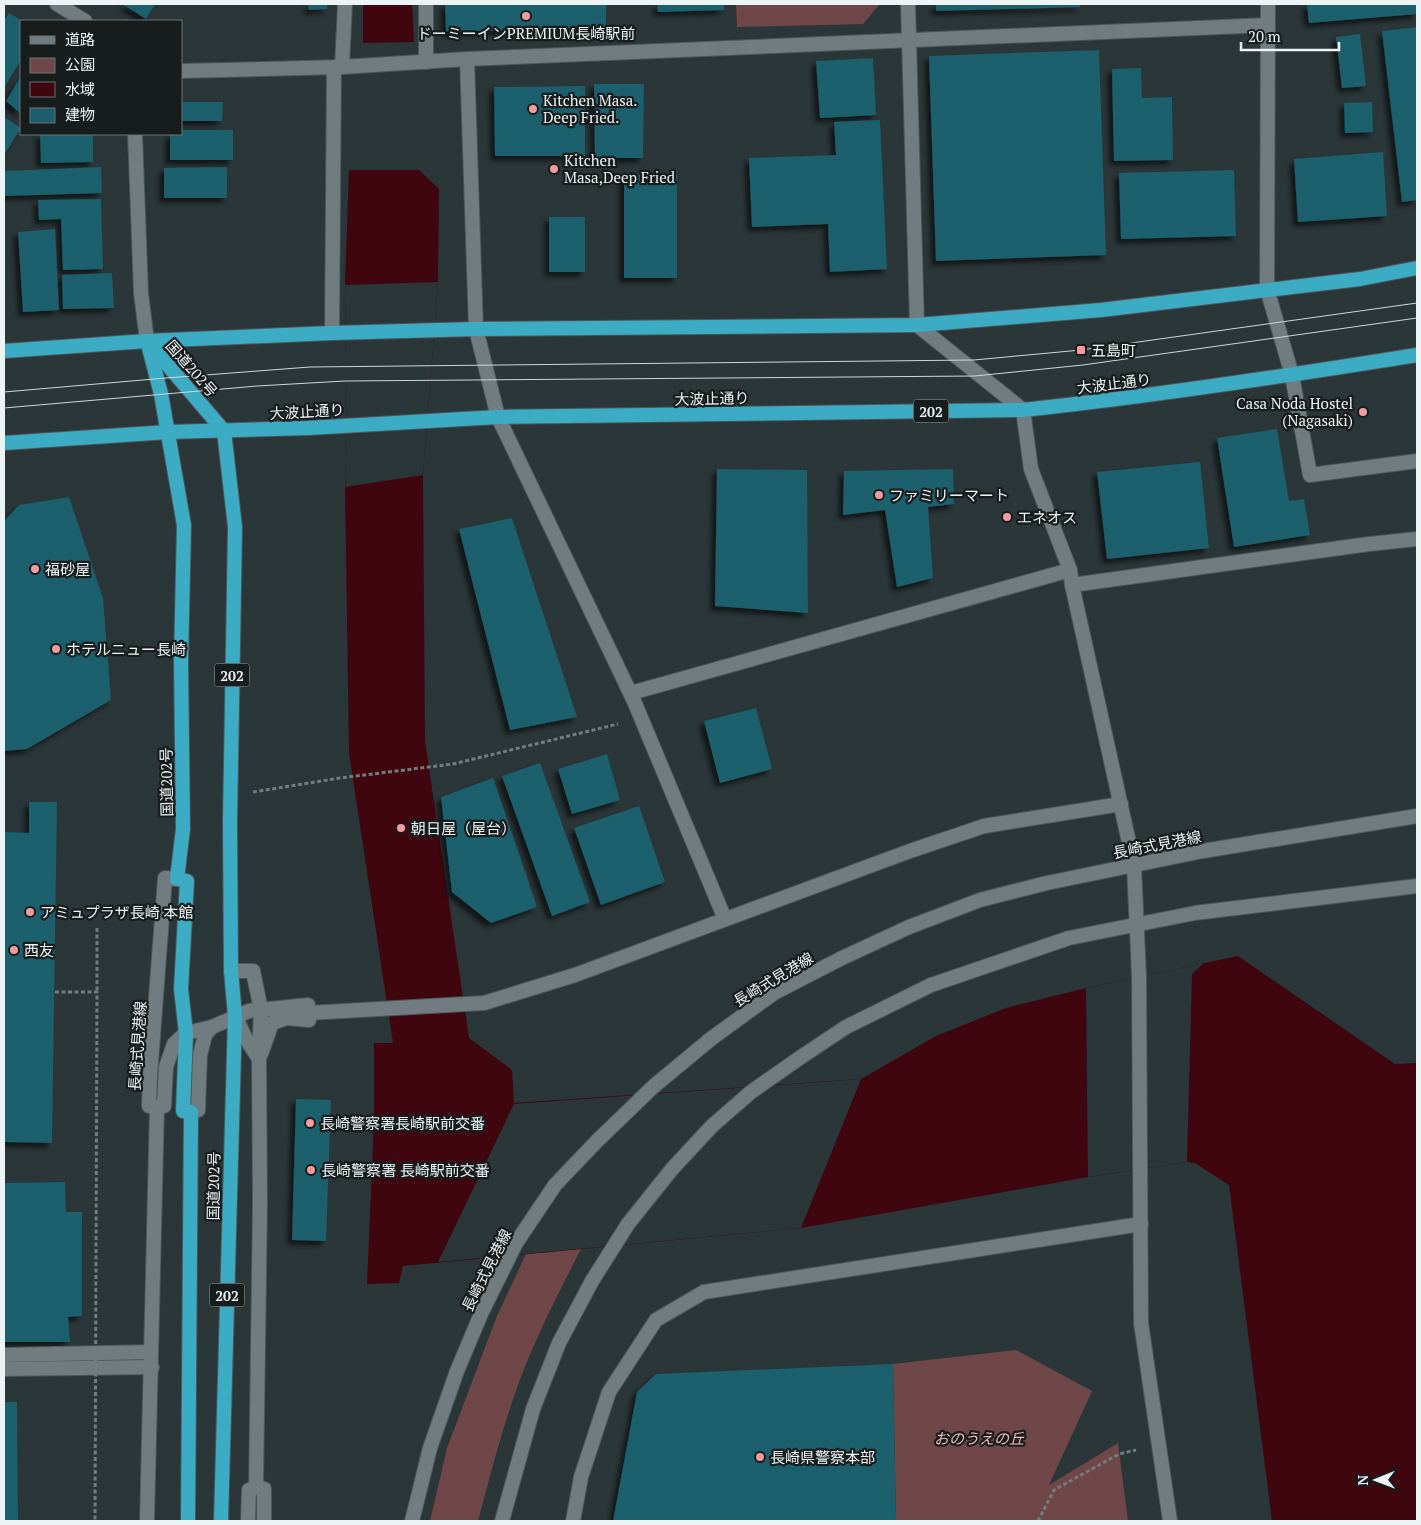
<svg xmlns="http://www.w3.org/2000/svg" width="1421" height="1525" font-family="'PT Serif','Noto Sans JP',serif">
<defs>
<filter id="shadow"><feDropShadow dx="-4.5" dy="4.5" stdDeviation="2.5" flood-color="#0009"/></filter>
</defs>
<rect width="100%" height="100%" fill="#2b3638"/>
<g fill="#704748">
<path d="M736,4H880L863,24L737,27Z"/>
<path d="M581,1249C558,1294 534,1340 517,1388C501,1432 490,1477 478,1521H430L447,1448L497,1316L526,1254Z"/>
<path d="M1016,1350L1092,1391L1049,1485L1118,1443L1128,1521H896L893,1364Z"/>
</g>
<g fill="#3f0610">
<path d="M363,4H412L414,42L363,43Z"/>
<path d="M349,170H419L439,189L438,282L423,475L425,741L469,1038L512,1070L514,1103L861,1079L936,1036L1006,1008L1086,988L1238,956L1395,1064L1417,1063V1521H1272L1229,1185L1195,1163L1187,1162L1088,1177L801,1228L403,1266L399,1283L367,1284L374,1122V1043H393L349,753L345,487L347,463L345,285Z"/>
</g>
<g fill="#2b3638">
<path d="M438,282L423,475L345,487L347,463L345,285Z"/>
<path d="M1204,963L1192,974L1187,1162L1088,1177L1086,988Z"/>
<path d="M861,1079L801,1228L438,1262L514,1104Z"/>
</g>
<g fill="#1b5e6d" filter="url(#shadow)">
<path d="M122,4H155L146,19Z"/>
<path d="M308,4H327V9L309,10Z"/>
<path d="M445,4H606V28L446,32Z"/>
<path d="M657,4H724V10L658,12Z"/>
<path d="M936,4H1080V7L936,11Z"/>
<path d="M1307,4H1417V14L1309,23Z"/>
<path d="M9,13L21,20V60L4,88V21Z"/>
<path d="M1417,27V200L1402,202L1382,31Z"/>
<path d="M1360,34L1366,86L1342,88L1336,37Z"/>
<path d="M1099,50L1106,255L936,261L929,56Z"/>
<path d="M873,58L876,115L820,118L816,61Z"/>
<path d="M1141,68L1142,98L1172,97L1173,160L1114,161L1112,69Z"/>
<path d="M21,76V114L6,101Z"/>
<path d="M594,84H644L643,158H595Z"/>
<path d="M585,86V156H495L494,87Z"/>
<path d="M181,102H223L222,121H181Z"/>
<path d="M1372,102L1373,132L1345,133L1344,103Z"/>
<path d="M4,117L21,128L4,155Z"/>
<path d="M880,120L887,269L830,272L828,224L752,227L749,158L836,155L834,122Z"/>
<path d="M181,130H233V160H170V134H181Z"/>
<path d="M40,134H93V162L41,163Z"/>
<path d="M1383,152L1387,216L1298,222L1294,159Z"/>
<path d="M101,167L102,193L4,196V171Z"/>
<path d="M227,167V198H164V168Z"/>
<path d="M1234,170L1236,236L1121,239L1119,173Z"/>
<rect x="624" y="175" width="53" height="103"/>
<path d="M101,199L103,269L63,270L61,219L39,220L38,200Z"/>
<rect x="549" y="217" width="36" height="55"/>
<path d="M55,229L59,310L23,312L18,232Z"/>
<path d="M112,273L114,308L63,309L62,275Z"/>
<path d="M1277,429L1289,501L1304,499L1310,535L1234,547L1217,438Z"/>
<path d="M1200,462L1209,548L1107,559L1097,472Z"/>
<path d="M717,469L807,470L808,613L715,606Z"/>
<path d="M953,469L954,504L928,507L933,578L897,587L885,510L843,515L844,471Z"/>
<path d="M69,497L103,598L111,700L27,749L4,751V521L19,505Z"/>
<path d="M512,518L577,717L510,730L459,529Z"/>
<path d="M756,708L772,769L720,783L704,721Z"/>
<path d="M607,754L620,800L572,814L558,769Z"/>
<path d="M540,763L590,902L552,916L502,776Z"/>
<path d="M493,778L537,907L491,923L452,892L441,797Z"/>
<path d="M29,802H57L52,1143L4,1142V832L29,833Z"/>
<path d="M639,806L665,882L601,905L574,828Z"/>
<path d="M296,1099L331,1100L326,1241L292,1240Z"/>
<path d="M65,1182L66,1212H82V1316L68,1317L70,1342H4V1183Z"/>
<path d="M893,1364L896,1521H613L637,1392L656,1374Z"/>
<path d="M4,1402H17L18,1521H4Z"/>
</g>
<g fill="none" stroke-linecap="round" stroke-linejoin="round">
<g stroke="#4c5558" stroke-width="16">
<g id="service">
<path d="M4,1355L151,1352"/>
<path d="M4,1369L152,1367"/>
<path d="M573,1521L581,1477L609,1392L656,1320L704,1292L1141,1224"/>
</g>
</g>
<g stroke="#4c5558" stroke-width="16">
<g id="minor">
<path d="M426,4V62"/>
<path d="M1268,4L1267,289L1292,375L1310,475L1417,461"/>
<path d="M467,59L476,329"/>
<path d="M342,67L345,4"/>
<path d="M181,71L342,67L467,59L1268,25"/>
<path d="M332,333L334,67"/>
<path d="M1072,585L1369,544L1417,539"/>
<path d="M631,693L1070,570"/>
</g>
</g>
<g stroke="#4c5558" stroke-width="16">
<g id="tertiary">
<path d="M57,4L85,21"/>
<path d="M908,4L917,325L1023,410L1031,469L1070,570L1072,585L1134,865L1139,976L1141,1323L1170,1521"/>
<path d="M135,134L141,293L147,341"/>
<path d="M476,329L498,417L634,701L725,919"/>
<path d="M308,1013L484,1003L575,975L910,851L984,826L1121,804"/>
<path d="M235,1016L245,1037L259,1059"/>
<path d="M157,1107L164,1106L166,1067L174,1044L186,1033L212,1027L249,1011L308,1005L309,1020L287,1018L272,1023L261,1054"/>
<path d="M191,1112L198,1110L200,1055L205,1035L212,1027"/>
</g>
</g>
<g stroke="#4c5558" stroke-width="16">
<g id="secondary">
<path d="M231,971H253L261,1010L259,1059L260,1203L256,1487"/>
<path d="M256,1487L264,1489V1521"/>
<path d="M147,1521L157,1107L149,1106L150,1076L165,878L177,879"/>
<path d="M248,1521L249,1490L256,1487"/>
<path d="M412,1521L430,1448L457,1371L481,1314L516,1243L555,1185L597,1141L654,1086L712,1038L763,1001L774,993L842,958L909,927L980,900L1047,883L1203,851L1417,816"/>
<path d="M502,1521L533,1409L559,1343L592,1281L628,1224L672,1169L712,1126L751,1092L801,1057L846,1027L931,985L1069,938L1195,913L1417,886"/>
</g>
</g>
<g stroke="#4c5558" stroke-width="16">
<g id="trunk">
<path d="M147,341L224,431L235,527L230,822L231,971L235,1016L221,1521"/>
<path d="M148,344L161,394L184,525L181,661L183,829L177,879L187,881L181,989L186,1033L183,1111L191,1112L188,1521"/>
<path d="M4,351L147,341L332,333L476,329L917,325L1101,310L1360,279L1417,268"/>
<path d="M4,443L168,432L308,428L498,417L1023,410C1155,396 1286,376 1417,355"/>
</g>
</g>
<g stroke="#727b7d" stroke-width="3" stroke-dasharray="4 2.5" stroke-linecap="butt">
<path d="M253,792L340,778L453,764L618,724"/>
<path d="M97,928V992"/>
<path d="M1038,1521L1054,1490L1119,1454L1136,1450"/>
</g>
<use href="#service" stroke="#707c7f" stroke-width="14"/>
<use href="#minor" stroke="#707c7f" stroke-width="14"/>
<use href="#tertiary" stroke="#707c7f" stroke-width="14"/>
<use href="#secondary" stroke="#707c7f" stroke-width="14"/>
<use href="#trunk" stroke="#3bacc4" stroke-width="14"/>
<g stroke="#cfd7d9" stroke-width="1">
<path d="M4,392L166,378L310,367L974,360L1081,350L1417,303"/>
<path d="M4,408L257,386L345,381L975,376L1083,365L1417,318"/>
</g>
<path stroke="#727b7d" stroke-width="3" stroke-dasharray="4 2.5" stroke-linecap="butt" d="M55,992H97L95,1521"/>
</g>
<g fill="#f59b9f" stroke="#171c1d" stroke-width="2">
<circle cx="526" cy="16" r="5"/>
<circle cx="533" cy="109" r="5"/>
<circle cx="554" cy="169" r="5"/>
<rect x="1076" y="345" width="10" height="10" rx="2.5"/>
<circle cx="1363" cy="412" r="5"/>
<circle cx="879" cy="495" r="5"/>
<circle cx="1007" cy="517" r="5"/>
<circle cx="35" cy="569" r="5"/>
<circle cx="56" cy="649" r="5"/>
<circle cx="401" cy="828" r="5"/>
<circle cx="30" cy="912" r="5"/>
<circle cx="14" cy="950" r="5"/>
<circle cx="310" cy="1123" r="5"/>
<circle cx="311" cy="1170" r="5"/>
<circle cx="760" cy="1457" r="5"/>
</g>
<g text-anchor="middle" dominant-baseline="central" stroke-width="4.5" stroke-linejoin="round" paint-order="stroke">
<g fill="#171c1d" stroke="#adb3b5" stroke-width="1">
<rect x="913.5" y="399.5" width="35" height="23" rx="4"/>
<rect x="214.5" y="663.5" width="35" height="23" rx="4"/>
<rect x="209.5" y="1283.5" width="35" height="23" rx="4"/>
</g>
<g font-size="14" font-weight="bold" fill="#edf4f6">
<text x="931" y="411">202</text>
<text x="232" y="675">202</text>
<text x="227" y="1295">202</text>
</g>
<g font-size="15" fill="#edf4f6" stroke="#171c1d" text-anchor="start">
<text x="526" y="33" text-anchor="middle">ドーミーインPREMIUM長崎駅前</text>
<text x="543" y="100">Kitchen Masa.<tspan x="543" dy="17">Deep Fried.</tspan></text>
<text x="564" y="160">Kitchen<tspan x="564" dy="17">Masa,Deep Fried</tspan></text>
<text x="1091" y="350">五島町</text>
<text x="1353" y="403" text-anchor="end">Casa Noda Hostel<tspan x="1353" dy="17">(Nagasaki)</tspan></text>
<text x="889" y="495">ファミリーマート</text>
<text x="1017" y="517">エネオス</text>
<text x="45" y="569">福砂屋</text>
<text x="66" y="649">ホテルニュー長崎</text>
<text x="411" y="828">朝日屋（屋台）</text>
<text x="40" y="912">アミュプラザ長崎 本館</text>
<text x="24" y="950">西友</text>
<text x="320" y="1123">長崎警察署長崎駅前交番</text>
<text x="321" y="1170">長崎警察署 長崎駅前交番</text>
<text x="770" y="1457">長崎県警察本部</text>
</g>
<g font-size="15" fill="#edf4f6" stroke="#171c1d">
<text transform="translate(192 368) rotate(49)">国道202号</text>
<text transform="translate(1114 383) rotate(-7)">大波止通り</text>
<text transform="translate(712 398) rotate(-1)">大波止通り</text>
<text transform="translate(307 411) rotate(-3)">大波止通り</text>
<text transform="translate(166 782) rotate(-91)">国道202号</text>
<text transform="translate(1157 844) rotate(-11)">長崎式見港線</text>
<text transform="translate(773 979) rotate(-31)">長崎式見港線</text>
<text transform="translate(137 1046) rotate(-86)">長崎式見港線</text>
<text transform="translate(213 1186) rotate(-89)">国道202号</text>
<text transform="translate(486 1270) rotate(-63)">長崎式見港線</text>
</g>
<g font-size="15" font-style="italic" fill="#f7bbbd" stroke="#171c1d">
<text x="979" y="1438">おのうえの丘</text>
</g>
</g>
<rect width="1421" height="1525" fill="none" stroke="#edf4f6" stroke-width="10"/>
<rect x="20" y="20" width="162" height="115" fill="#171c1d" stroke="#6d7274"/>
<rect x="30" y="36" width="25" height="8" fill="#707c7f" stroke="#6d7274"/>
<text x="65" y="45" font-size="15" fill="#edf4f6">道路</text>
<rect x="30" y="58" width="25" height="15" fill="#704748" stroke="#6d7274"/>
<text x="65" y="70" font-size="15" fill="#edf4f6">公園</text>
<rect x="30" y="82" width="25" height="15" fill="#3f0610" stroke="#6d7274"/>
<text x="65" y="95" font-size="15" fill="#edf4f6">水域</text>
<rect x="30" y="108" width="25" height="15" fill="#1b5e6d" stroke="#6d7274"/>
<text x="65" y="120" font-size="15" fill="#edf4f6">建物</text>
<g transform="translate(1376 1480) rotate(269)" stroke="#171c1d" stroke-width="4" paint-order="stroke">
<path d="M0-4L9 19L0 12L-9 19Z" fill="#edf4f6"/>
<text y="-8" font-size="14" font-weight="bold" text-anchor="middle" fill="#edf4f6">N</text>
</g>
<path d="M1241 42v8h98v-8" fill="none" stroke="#edf4f6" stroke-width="2.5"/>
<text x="1248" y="42" font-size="15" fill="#edf4f6" stroke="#171c1d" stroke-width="4" paint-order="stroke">20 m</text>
</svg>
